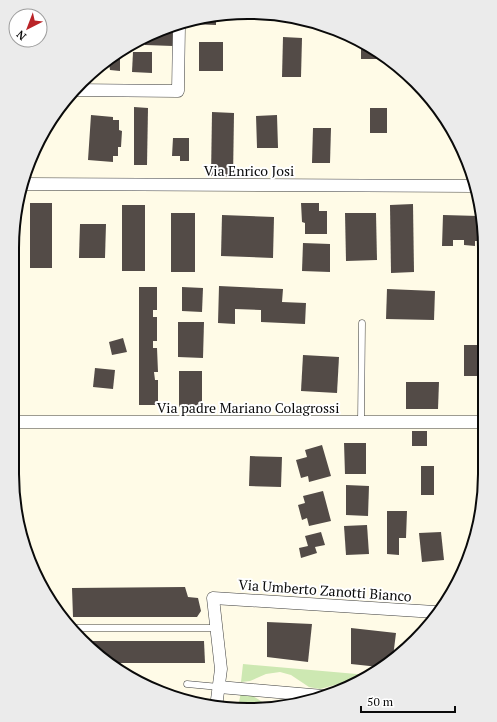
<svg xmlns="http://www.w3.org/2000/svg" width="497" height="722" font-family="'PT Serif',serif">
<rect width="100%" height="100%" fill="#fffbe7"/>
<g fill="#cde8b2">
<path d="M243,664L368,675L356,683H342L320,689L309,687L291,675L280,672L266,674L250,681L241,682Z"/>
<path d="M241,692C253,693 260,703 272,706L238,707Z"/>
</g>
<g fill="#534b47">
<path d="M216,18V25L191,24V23Z"/>
<path d="M156,31L174,32L173,46L145,45V39Z"/>
<path d="M283,37L302,38L301,77H282Z"/>
<rect x="199" y="42" width="24" height="29"/>
<path d="M361,45L374,54L382,59H361Z"/>
<path d="M133,52H152V73L132,72Z"/>
<path d="M120,55V71L110,70L109,63Z"/>
<path d="M134,107L148,108L147,165H134Z"/>
<rect x="370" y="108" width="17" height="25"/>
<path d="M212,112L234,113L233,177L211,176Z"/>
<path d="M91,115L113,117V120H119V130L122,131L121,147H118V156H113V162L88,160Z"/>
<path d="M277,115L278,148H257L256,116Z"/>
<path d="M313,128H331L330,163H312Z"/>
<path d="M173,138H189V161H180V156H172Z"/>
<rect x="30" y="203" width="22" height="65"/>
<path d="M301,203H319V211H327V234H305V223L302,222Z"/>
<path d="M413,204L414,272L391,273L390,205Z"/>
<rect x="122" y="205" width="23" height="66"/>
<rect x="171" y="213" width="24" height="59"/>
<path d="M345,213H376L377,260L346,261Z"/>
<path d="M222,215L274,217L273,258L221,256Z"/>
<path d="M443,215L479,216L478,226H481V241H475V246L464,245V240H453V246H442Z"/>
<path d="M80,224H106L105,258H79Z"/>
<path d="M303,243L330,244V272L302,271Z"/>
<path d="M219,286L283,289L282,302L306,303L305,324L261,322V310L235,309V324L218,323Z"/>
<path d="M139,287H157V310H153V317H157V341H153V348H157L158,372H154L155,380H158V405H139Z"/>
<path d="M182,287L203,288L202,312L182,311Z"/>
<path d="M387,289L435,291L434,320L386,319Z"/>
<path d="M178,322H204L203,358L178,357Z"/>
<path d="M123,338L127,352L112,355L109,342Z"/>
<rect x="464" y="345" width="19" height="31"/>
<path d="M303,355L339,357L337,393L301,391Z"/>
<path d="M95,368L115,370L113,389L93,387Z"/>
<rect x="179" y="371" width="23" height="36"/>
<path d="M406,382H439L438,409H406Z"/>
<rect x="412" y="431" width="15" height="15"/>
<path d="M344,443H366V474H345Z"/>
<path d="M322,445L331,476L309,482L308,476L301,478L296,460L307,457L305,450Z"/>
<path d="M250,456L282,457L281,487L249,486Z"/>
<rect x="421" y="466" width="13" height="29"/>
<path d="M346,485L369,486L368,516L346,515Z"/>
<path d="M323,491L331,521L309,526L307,518L302,520L298,505L305,503L303,496Z"/>
<path d="M387,511H407L406,538H399V555L387,554Z"/>
<path d="M367,525L369,554L346,555L344,526Z"/>
<path d="M321,532L325,545L315,547L317,553L301,558L299,548L308,546L305,536Z"/>
<path d="M441,532L444,560L422,562L419,533Z"/>
<path d="M185,587L188,597L198,598L201,611L197,617H73L72,588Z"/>
<path d="M45,591H52L51,604Z"/>
<path d="M267,622L312,624L308,662L267,657Z"/>
<path d="M351,628L396,633L393,657L379,667L351,664Z"/>
<path d="M84,641H204L205,663H111L93,651Z"/>
</g>
<g fill="none" stroke-linecap="round" stroke-linejoin="round">
<g stroke="#3d3d3d" stroke-width="7">
<g id="lane">
<path d="M361,422L362,323"/>
<path d="M72,628H216"/>
<path d="M187,684L219,687"/>
</g>
</g>
<g stroke="#3d3d3d" stroke-width="13">
<g id="street">
<path d="M74,90L178,91L179,26"/>
<path d="M24,184L475,186"/>
<path d="M13,422H484"/>
<path d="M219,687L323,696"/>
<path d="M216,707L221,669L213,598L435,612"/>
</g>
</g>
<use href="#lane" stroke="#fff" stroke-width="6"/>
<use href="#street" stroke="#fff" stroke-width="12"/>
</g>
<g text-anchor="middle" dominant-baseline="central" stroke-width="4" stroke-linejoin="round" paint-order="stroke">
<g font-size="14" fill="#0a0a0a" stroke="#fff">
<text x="249" y="170">Via Enrico Josi</text>
<text x="248" y="407">Via padre Mariano Colagrossi</text>
<text transform="translate(325 590) rotate(4)">Via Umberto Zanotti Bianco</text>
</g>
</g>
<path d="M0 0H497V722H0ZM248 19H249A229 229 0 0 1 478 248V474A229 229 0 0 1 249 703H248A229 229 0 0 1 19 474V248A229 229 0 0 1 248 19Z" fill="#ebebeb" fill-rule="evenodd"/>
<path fill="none" stroke="#0a0a0a" stroke-width="2" d="M248 19H249A229 229 0 0 1 478 248V474A229 229 0 0 1 249 703H248A229 229 0 0 1 19 474V248A229 229 0 0 1 248 19Z"/>
<g transform="translate(28 28) rotate(222)"><circle r="19" fill="#ffffff" stroke="#9d9d9d"/>
<path d="M0-3L7 15L0 10L-7 15Z" fill="#b92327"/>
<text y="-6" font-size="11" font-weight="bold" text-anchor="middle" fill="#0a0a0a">N</text>
</g>
<path d="M361 706v6h94v-6" fill="none" stroke="#0a0a0a" stroke-width="2"/>
<text x="367" y="706" font-size="12" fill="#0a0a0a" stroke="#ffffff" stroke-width="3" paint-order="stroke">50 m</text>
</svg>
